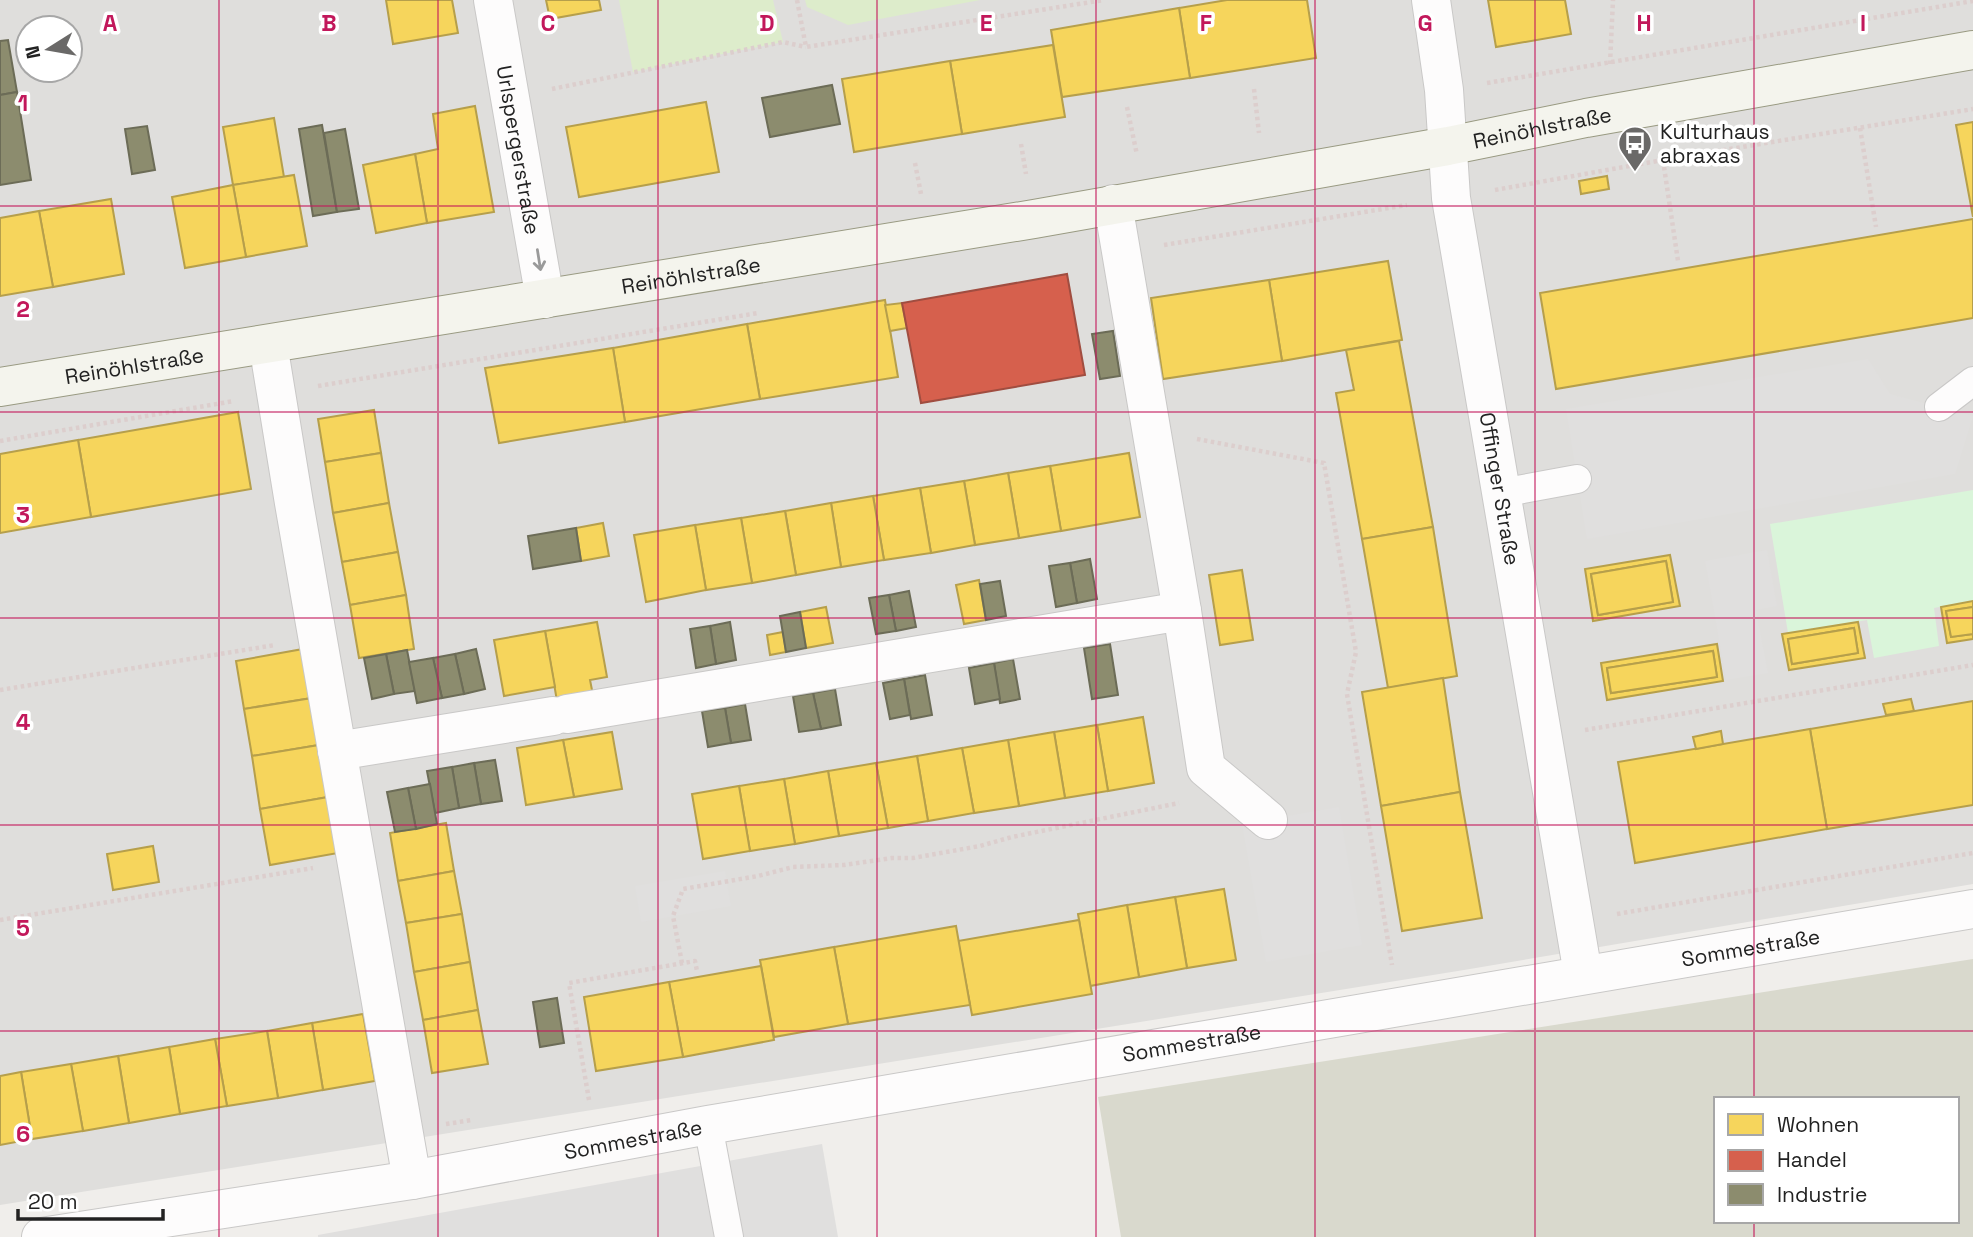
<svg xmlns="http://www.w3.org/2000/svg" width="1973" height="1237" font-family="'Space Grotesk',sans-serif">
<rect width="100%" height="100%" fill="#f0eeeb"/>
<path fill="#dfdedc" fill-rule="evenodd" d="M0,0H1973V884L1464,970L0,1205ZM28,28H70V70H28Z"/>
<path fill="#d9d9cd" fill-rule="evenodd" d="M1973,959V1237H1121L1098,1097ZM1716,1099H1957V1221H1716Z"/>
<g fill="#ddeccb">
<path d="M619,0H773L783,42L633,72Z"/>
<path d="M805,0H980L848,25L807,7Z"/>
</g>
<path fill="#daf5da" d="M1973,490V601L1934,608L1939,646L1874,658L1867,620L1788,633L1770,524Z"/>
<g fill="#e0dfde">
<path d="M1868,359L1890,394L1973,416L1955,474L1587,539L1566,409Z"/>
<path d="M1767,550L1777,606L1756,610L1768,673L1726,680L1705,561Z"/>
<path d="M1339,807L1362,945L1266,962L1242,824Z"/>
<path d="M725,871L731,906L641,922L635,886Z"/>
<path d="M822,1144L838,1237H318V1235Z"/>
</g>
<g fill="#f6d55c" stroke="#b69f4b" stroke-width="2" fill-rule="evenodd">
<path d="M386,0H452L458,33L393,44Z"/>
<path d="M546,0H599L601,10L550,19Z"/>
<path d="M1227,0H1307L1316,58L1190,78L1179,8Z"/>
<path d="M1488,0H1565L1571,34L1496,47Z"/>
<path d="M1179,8L1190,78L1062,97L1051,30Z"/>
<path d="M1053,45L1065,117L962,134L950,61Z"/>
<path d="M950,61L962,134L854,152L842,79Z"/>
<path d="M706,102L719,172L579,197L566,127Z"/>
<path d="M475,106L494,212L427,223L415,154L438,149L433,114Z"/>
<path d="M274,118L284,177L233,185L223,127Z"/>
<path d="M1973,122V217L1956,125Z"/>
<path d="M415,154L427,223L376,233L363,165Z"/>
<path d="M294,175L307,246L246,257L233,185Z"/>
<path d="M1607,176L1609,189L1581,194L1579,181Z"/>
<path d="M233,185L246,257L185,268L172,197Z"/>
<path d="M111,199L124,274L53,287L39,211Z"/>
<path d="M39,211L53,287L0,296V218Z"/>
<path d="M1973,219V318L1556,389L1540,293Z"/>
<path d="M1388,261L1402,340L1282,361L1269,280Z"/>
<path d="M1269,280L1282,361L1163,379L1151,298Z"/>
<path d="M885,300L898,377L760,399L747,324Z"/>
<path d="M902,303L907,328L890,331L885,305Z"/>
<path d="M747,324L760,399L625,422L613,348Z"/>
<path d="M1399,341L1433,527L1362,539L1336,393L1354,390L1346,350Z"/>
<path d="M613,348L625,422L499,443L485,368Z"/>
<path d="M374,410L381,453L325,462L318,419Z"/>
<path d="M238,412L251,489L91,517L78,440Z"/>
<path d="M78,440L91,517L0,533V454Z"/>
<path d="M381,453L389,503L333,513L325,462Z"/>
<path d="M1129,453L1140,517L1061,531L1050,466Z"/>
<path d="M1050,466L1061,531L1019,538L1008,473Z"/>
<path d="M1008,473L1019,538L975,545L964,481Z"/>
<path d="M964,481L975,545L931,553L920,488Z"/>
<path d="M920,488L931,553L884,560L873,496Z"/>
<path d="M873,496L884,560L841,567L831,503Z"/>
<path d="M389,503L398,552L342,562L333,513Z"/>
<path d="M831,503L841,567L796,575L785,511Z"/>
<path d="M785,511L796,575L752,583L741,518Z"/>
<path d="M741,518L752,583L706,590L695,525Z"/>
<path d="M603,523L609,556L581,561L576,528Z"/>
<path d="M695,525L706,590L646,602L634,535Z"/>
<path d="M1433,527L1457,676L1388,688L1362,539Z"/>
<path d="M398,552L406,595L350,605L342,562Z"/>
<path d="M1670,555L1680,606L1593,621L1585,569ZM1666,561L1673,602L1598,615L1591,574Z"/>
<path d="M1666,561L1673,602L1598,615L1591,574Z"/>
<path d="M1242,570L1253,640L1220,645L1209,575Z"/>
<path d="M979,580L986,620L964,624L956,585Z"/>
<path d="M406,595L414,649L359,658L350,605Z"/>
<path d="M1973,601V607L1946,611L1951,637L1973,634V639L1947,643L1941,607Z"/>
<path d="M826,607L833,643L806,648L800,612Z"/>
<path d="M1973,607V634L1951,637L1946,611Z"/>
<path d="M597,622L607,677L590,680L593,695L557,701L545,631Z"/>
<path d="M1858,622L1865,658L1789,670L1782,634ZM1854,628L1858,653L1792,664L1788,639Z"/>
<path d="M1854,628L1858,653L1792,664L1788,639Z"/>
<path d="M545,631L555,687L504,696L494,640Z"/>
<path d="M783,632L786,652L770,655L767,635Z"/>
<path d="M1717,644L1723,681L1607,700L1601,663ZM1713,651L1717,677L1611,693L1607,668Z"/>
<path d="M303,649L312,698L244,709L236,661Z"/>
<path d="M1713,651L1717,677L1611,693L1607,668Z"/>
<path d="M1443,678L1460,792L1381,806L1362,692Z"/>
<path d="M312,698L319,745L252,756L244,709Z"/>
<path d="M1911,699L1914,711L1886,715L1883,704Z"/>
<path d="M1973,701V805L1827,829L1810,729Z"/>
<path d="M1143,717L1154,783L1108,791L1097,725Z"/>
<path d="M1097,725L1108,791L1065,798L1054,732Z"/>
<path d="M1810,729L1827,829L1635,863L1618,762Z"/>
<path d="M1721,731L1723,744L1696,749L1693,737Z"/>
<path d="M612,732L622,789L574,797L563,740Z"/>
<path d="M1054,732L1065,798L1019,806L1008,740Z"/>
<path d="M563,740L574,797L526,805L517,748Z"/>
<path d="M1008,740L1019,806L974,813L962,748Z"/>
<path d="M319,745L328,797L260,809L252,756Z"/>
<path d="M962,748L974,813L928,821L917,756Z"/>
<path d="M917,756L928,821L888,828L876,763Z"/>
<path d="M876,763L888,828L839,836L828,771Z"/>
<path d="M828,771L839,836L795,844L784,779Z"/>
<path d="M784,779L795,844L750,851L739,786Z"/>
<path d="M739,786L750,851L703,859L692,794Z"/>
<path d="M1460,792L1482,918L1402,931L1381,806Z"/>
<path d="M328,797L338,853L270,865L260,809Z"/>
<path d="M446,823L454,871L398,881L390,833Z"/>
<path d="M153,846L159,882L113,890L107,854Z"/>
<path d="M454,871L462,914L406,923L398,881Z"/>
<path d="M1224,889L1236,960L1187,968L1175,897Z"/>
<path d="M1175,897L1187,968L1139,977L1127,905Z"/>
<path d="M1127,905L1139,977L1090,986L1078,914Z"/>
<path d="M462,914L470,962L414,972L406,923Z"/>
<path d="M1079,920L1092,994L972,1015L958,941Z"/>
<path d="M956,926L970,1005L848,1024L834,947Z"/>
<path d="M834,947L848,1024L774,1037L760,960Z"/>
<path d="M470,962L478,1010L423,1020L414,972Z"/>
<path d="M761,966L774,1040L683,1057L669,982Z"/>
<path d="M669,982L683,1057L596,1071L584,997Z"/>
<path d="M478,1010L488,1064L432,1073L423,1020Z"/>
<path d="M363,1014L375,1081L323,1090L312,1023Z"/>
<path d="M312,1023L323,1090L278,1098L267,1031Z"/>
<path d="M267,1031L278,1098L227,1106L215,1039Z"/>
<path d="M215,1039L227,1106L180,1114L169,1047Z"/>
<path d="M169,1047L180,1114L129,1123L118,1056Z"/>
<path d="M118,1056L129,1123L83,1131L71,1064Z"/>
<path d="M71,1064L83,1131L32,1139L21,1072Z"/>
<path d="M21,1072L32,1139L0,1145V1076Z"/>
</g>
<path fill="#d6604d" stroke="#a04d40" stroke-width="2" d="M1067,274L1085,375L921,403L902,303Z"/>
<g fill="#8c8c6e" stroke="#6c6c57" stroke-width="2">
<path d="M8,40L17,92L0,95V41Z"/>
<path d="M832,85L840,124L770,137L762,98Z"/>
<path d="M17,92L31,180L0,185V95Z"/>
<path d="M322,125L337,212L313,216L299,129Z"/>
<path d="M147,126L155,170L132,174L125,129Z"/>
<path d="M345,129L359,209L337,212L324,133Z"/>
<path d="M1113,331L1120,376L1100,379L1092,334Z"/>
<path d="M576,528L581,561L533,569L528,536Z"/>
<path d="M1090,559L1097,599L1077,603L1070,563Z"/>
<path d="M1070,563L1077,603L1056,607L1049,566Z"/>
<path d="M1000,581L1006,616L986,620L980,584Z"/>
<path d="M909,591L916,627L896,631L889,595Z"/>
<path d="M889,595L896,631L876,634L869,598Z"/>
<path d="M800,612L806,648L786,652L780,616Z"/>
<path d="M730,622L736,660L716,664L710,626Z"/>
<path d="M710,626L716,664L696,668L690,629Z"/>
<path d="M1110,644L1118,695L1092,699L1084,648Z"/>
<path d="M476,649L485,689L464,694L455,654Z"/>
<path d="M407,650L415,691L394,694L386,654Z"/>
<path d="M386,654L394,694L372,699L364,658Z"/>
<path d="M455,654L464,694L442,698L433,658Z"/>
<path d="M433,658L442,698L417,703L409,662Z"/>
<path d="M1013,659L1020,699L1000,703L994,663Z"/>
<path d="M994,663L1000,699L975,704L969,668Z"/>
<path d="M925,675L932,715L911,719L904,679Z"/>
<path d="M904,679L910,715L890,719L883,683Z"/>
<path d="M835,689L841,725L821,729L813,693Z"/>
<path d="M813,693L821,729L799,732L793,696Z"/>
<path d="M745,704L751,740L731,743L725,708Z"/>
<path d="M725,708L731,743L708,747L702,711Z"/>
<path d="M495,760L502,801L481,804L474,763Z"/>
<path d="M474,763L481,804L459,808L452,767Z"/>
<path d="M452,767L459,808L435,813L427,771Z"/>
<path d="M430,784L437,824L416,829L408,788Z"/>
<path d="M408,788L416,829L395,832L387,792Z"/>
<path d="M557,998L564,1043L540,1047L533,1002Z"/>
</g>
<g fill="none" stroke-linecap="round" stroke-linejoin="round">
<g stroke="#c9c8c7" stroke-width="30">
<g id="lane">
<path d="M1939,407L1973,381"/>
<path d="M1501,493L1577,479"/>
<path d="M708,1125L729,1237"/>
</g>
</g>
<g stroke="#c9c8c7" stroke-width="40">
<g id="street">
<path id="s1" d="M493,0L545,299"/>
<path id="s2" d="M1431,0L1444,90L1451,198L1583,974"/>
<path d="M1113,204L1182,611"/>
<path d="M268,344L294,503L412,1180"/>
<path d="M567,714L1182,611L1206,768L1268,820"/>
<path d="M337,751L553,716"/>
<path id="s3" d="M41,1237L412,1180L708,1125L1973,909"/>
</g>
</g>
<g stroke="#999a82" stroke-width="40">
<g id="secondary">
<path id="s4" d="M0,387L1034,219L1448,146L1586,118L1973,50"/>
</g>
</g>
<g stroke="#dccecd" stroke-width="4.5" stroke-dasharray="3.5 3.5" stroke-linecap="butt">
<path d="M797,0L806,47L1104,0"/>
<path d="M1610,64L1613,0"/>
<path d="M1487,83L1973,1"/>
<path d="M552,89L783,42L806,47"/>
<path d="M1254,89L1259,133"/>
<path d="M1127,107L1137,155"/>
<path d="M1860,128L1876,227"/>
<path d="M1021,144L1026,174"/>
<path d="M1663,160L1678,261"/>
<path d="M915,163L921,194"/>
<path d="M1495,190L1663,160L1973,109"/>
<path d="M1164,245L1407,205"/>
<path d="M318,386L758,313"/>
<path d="M1197,439L1324,463L1356,652L1347,694L1392,965"/>
<path d="M0,441L234,401"/>
<path d="M0,690L275,645"/>
<path d="M1585,730L1973,665"/>
<path d="M1617,914L1973,853"/>
<path d="M0,920L313,868"/>
<path d="M682,963L673,916L683,889L758,876L793,867L844,865L892,858H913L980,846L1012,837L1179,803"/>
<path d="M589,1100L569,983L695,961L697,971"/>
<path d="M446,1124L472,1120"/>
</g>
<use href="#lane" stroke="#fdfcfc" stroke-width="28"/>
<use href="#street" stroke="#fdfcfc" stroke-width="38"/>
<use href="#secondary" stroke="#f4f4ed" stroke-width="38"/>
</g>
<defs><path id="oneway-shaft" d="M-6 0H5M1.5-3L5.5 0L1.5 3" fill="none" stroke-width="1.6" stroke-linecap="round" stroke-linejoin="round" transform="scale(1.75)"/></defs>
<use stroke="#9a9a9a" href="#oneway-shaft" transform="translate(539 260) rotate(81)"/>
<path fill="none" stroke="#c2185b" stroke-width="2" stroke-opacity="0.55" d="M219,0V1237M438,0V1237M658,0V1237M877,0V1237M1096,0V1237M1315,0V1237M1535,0V1237M1754,0V1099M0,206H1973M0,412H1973M0,618H1973M0,825H1973M0,1031H1973M1754,1221V1237"/>
<defs>
<g id="bus-pin" transform="scale(1.75)"><path d="M0 17L-7.5 6A9.5 9.5 0 1 1 7.5 6Z" fill="#6a6968" stroke="#fff"/><path d="M-5-6H5V4H4V6H2V4H-2V6H-4V4H-5ZM-3.5-4V0h7V-4ZM-3.5 1.2v1.5H-2V1.2ZM2 1.2v1.5H3.5V1.2Z" fill="#fff"/></g>
</defs>
<g fill-rule="evenodd">
<use href="#bus-pin" x="1635" y="143"/>
</g>
<g text-anchor="middle" dominant-baseline="central" stroke-width="7" stroke-linejoin="round" paint-order="stroke">
<g font-size="21" fill="#222" stroke="#fff">
<text stroke="none"><textPath href="#s4" startOffset="1564">Reinöhlstraße</textPath></text>
<text stroke="none"><textPath href="#s1" startOffset="152">Urlspergerstraße</textPath></text>
<text stroke="none"><textPath href="#s4" startOffset="700">Reinöhlstraße</textPath></text>
<text stroke="none"><textPath href="#s4" startOffset="136">Reinöhlstraße</textPath></text>
<text stroke="none"><textPath href="#s2" startOffset="494">Offinger Straße</textPath></text>
<text stroke="none"><textPath href="#s3" startOffset="1734">Sommestraße</textPath></text>
<text stroke="none"><textPath href="#s3" startOffset="1167">Sommestraße</textPath></text>
<text stroke="none"><textPath href="#s3" startOffset="600">Sommestraße</textPath></text>
</g>
<g font-size="21" fill="#222" stroke="#fff" text-anchor="start">
<text x="1660" y="131">Kulturhaus<tspan x="1660" dy="24">abraxas</tspan></text>
</g>
</g>
<g font-size="23" text-anchor="middle" font-weight="bold" fill="#c2185b" stroke="#fff" stroke-width="7" stroke-linejoin="round" paint-order="stroke">
<text x="110" y="31">A</text>
<text x="329" y="31">B</text>
<text x="548" y="31">C</text>
<text x="767" y="31">D</text>
<text x="986" y="31">E</text>
<text x="1206" y="31">F</text>
<text x="1425" y="31">G</text>
<text x="1644" y="31">H</text>
<text x="1863" y="31">I</text>
<text x="23" y="111">1</text>
<text x="23" y="317">2</text>
<text x="23" y="523">3</text>
<text x="23" y="730">4</text>
<text x="23" y="936">5</text>
<text x="23" y="1142">6</text>
</g>
<rect x="1714" y="1097" width="245" height="126" fill="#ffffff" stroke="#a7a7a7" stroke-width="2"/>
<rect x="1728" y="1114" width="35" height="21" fill="#f6d55c" stroke="#a7a7a7" stroke-width="2"/>
<text x="1777" y="1132" font-size="21" fill="#222222">Wohnen</text>
<rect x="1728" y="1150" width="35" height="21" fill="#d6604d" stroke="#a7a7a7" stroke-width="2"/>
<text x="1777" y="1167" font-size="21" fill="#222222">Handel</text>
<rect x="1728" y="1184" width="35" height="21" fill="#8c8c6e" stroke="#a7a7a7" stroke-width="2"/>
<text x="1777" y="1202" font-size="21" fill="#222222">Industrie</text>
<g transform="translate(49 49) rotate(259)"><circle r="33" fill="#ffffff" stroke="#a7a7a7" stroke-width="2"/>
<path d="M0-5L12 26L0 18L-12 26Z" fill="#6a6968"/>
<text y="-10" font-size="19" font-weight="bold" text-anchor="middle" fill="#222222">N</text>
</g>
<path d="M18 1209v10h145v-10" fill="none" stroke="#222222" stroke-width="3.5"/>
<text x="28" y="1209" font-size="21" fill="#222222" stroke="#ffffff" stroke-width="5" paint-order="stroke">20 m</text>
</svg>
